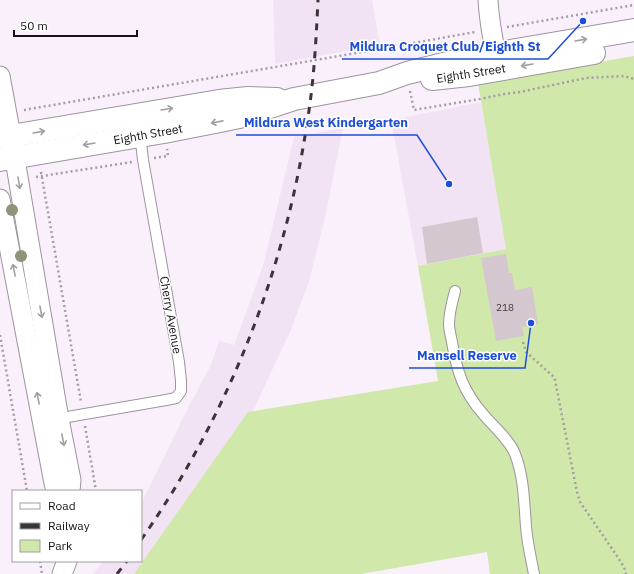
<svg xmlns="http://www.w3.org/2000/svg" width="634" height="574" font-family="'IBM Plex Sans',sans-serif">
<rect width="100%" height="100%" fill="#faf0fb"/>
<g fill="#f2e3f4">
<path d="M273,0H372L380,45L275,64Z"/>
<path d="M481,102L507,249L418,266L391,120Z"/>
<path d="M343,128L325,218L309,282L290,332L177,574H93L103,561H141V504L189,406L211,365L219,341L234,345L263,266L294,137Z"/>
</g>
<path fill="#d0e8a9" d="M634,56V574H490L487,552L361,574H134L248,412L438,381L418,266L506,249L478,83Z"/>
<g fill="#d4c7cf">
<path d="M477,217L483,253L427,264L422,227Z"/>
<path d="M506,254L509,273H512L515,290L532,287L538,324L522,327L524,336L496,341L481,258Z"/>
</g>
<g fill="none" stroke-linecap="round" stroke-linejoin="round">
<g stroke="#9d949e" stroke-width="12">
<g id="lane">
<path d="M455,291C452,302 449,313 449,324C449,330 451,336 452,342C457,372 463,391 483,414C493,426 509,439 515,454C524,477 524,502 526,526C527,542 531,558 534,574"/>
<path d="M56,419L166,400L176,398L181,391V381L179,362L143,160L140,134"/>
</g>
</g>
<g stroke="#9d949e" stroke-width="21">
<g id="street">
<path d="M488,0C489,18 492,36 496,54"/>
<path d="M0,76L11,136L59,419L71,480L70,491"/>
<path d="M0,199L54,483L56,491"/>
<path d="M62,574L67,561"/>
</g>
</g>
<g stroke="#9d949e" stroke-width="24">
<g id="secondary">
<path d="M432,79L469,75L594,53"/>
<path d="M0,138L219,101L248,98L277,99"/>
<path d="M0,160L140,136L164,132L225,120L239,117L294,99L379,83L407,73L464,59L634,30"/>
</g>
</g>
<g stroke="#a59da5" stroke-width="2.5" stroke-dasharray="2 3" stroke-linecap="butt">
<path d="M507,27L634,5"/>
<path d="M402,45L404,55"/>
<path d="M410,91L414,110L480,99L504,94L520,92L586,78L624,76L634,79"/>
<path d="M24,110C174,84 325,59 475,32"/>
<path d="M154,158L168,156L167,149"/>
<path d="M41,172L81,402"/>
<path d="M36,177L132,162"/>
<path d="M0,335L27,491"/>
<path d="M523,342L526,352L554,377L555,380L577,492L580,502L617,556L624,567L626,574"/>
<path d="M85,426L96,491"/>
<path d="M40,561L42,574"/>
</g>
<use href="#lane" stroke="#fff" stroke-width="10"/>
<use href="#street" stroke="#fff" stroke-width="19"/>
<use href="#secondary" stroke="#fff" stroke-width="22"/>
<g stroke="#393539" stroke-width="3" stroke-dasharray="7 7" stroke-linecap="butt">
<path d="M141,540C227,417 285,272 307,123C314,82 316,41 318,0"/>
<path d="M117,574L127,561"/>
</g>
</g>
<g fill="#8e9379">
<circle cx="12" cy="210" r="6"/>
<circle cx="21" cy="256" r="6"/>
</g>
<defs><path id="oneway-shaft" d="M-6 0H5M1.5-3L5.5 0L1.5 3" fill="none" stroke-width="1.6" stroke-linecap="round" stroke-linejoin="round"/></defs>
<g stroke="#a1a0a1">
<use href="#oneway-shaft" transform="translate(581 40) rotate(-10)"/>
<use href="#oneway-shaft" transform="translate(527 65) rotate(170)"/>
<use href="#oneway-shaft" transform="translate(167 109) rotate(-9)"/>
<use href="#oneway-shaft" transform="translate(217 122) rotate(169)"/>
<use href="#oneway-shaft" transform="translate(39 132) rotate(-10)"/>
<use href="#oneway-shaft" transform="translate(89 144) rotate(170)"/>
<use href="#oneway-shaft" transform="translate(19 183) rotate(80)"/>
<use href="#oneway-shaft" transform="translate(14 270) rotate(-101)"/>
<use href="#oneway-shaft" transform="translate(41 312) rotate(80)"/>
<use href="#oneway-shaft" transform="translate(38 398) rotate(-101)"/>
<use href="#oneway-shaft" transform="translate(63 440) rotate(79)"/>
</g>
<g text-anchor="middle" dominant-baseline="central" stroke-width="3" stroke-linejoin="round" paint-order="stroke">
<g font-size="10" fill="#443e43">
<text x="505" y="307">218</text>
</g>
<g font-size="12" fill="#141114" stroke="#fff">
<text transform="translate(471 73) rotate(-9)">Eighth Street</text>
<text transform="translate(148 134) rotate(-10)">Eighth Street</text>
<text transform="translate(171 315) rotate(80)">Cherry Avenue</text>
</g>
</g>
<path fill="none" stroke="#1d4ed8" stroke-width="1.5" d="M583 21L548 59H342M449 184L417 135H236M531 323L525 368H409"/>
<g fill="#1d4ed8" stroke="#fff" stroke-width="1.5">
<circle cx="583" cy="21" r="4"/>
<circle cx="449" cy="184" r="4"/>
<circle cx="531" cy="323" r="4"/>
</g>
<g font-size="13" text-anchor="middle" font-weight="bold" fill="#1d4ed8" stroke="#fff" stroke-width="3" stroke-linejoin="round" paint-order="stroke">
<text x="445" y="51">Mildura Croquet Club/Eighth St</text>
<text x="326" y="127">Mildura West Kindergarten</text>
<text x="467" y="360">Mansell Reserve</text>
</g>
<rect x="12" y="490" width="130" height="72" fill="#ffffff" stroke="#a1a0a1"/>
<rect x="20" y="503" width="20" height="6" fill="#ffffff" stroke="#a1a0a1"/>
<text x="48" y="510" font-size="12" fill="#141114">Road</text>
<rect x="20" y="523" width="20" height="6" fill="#393539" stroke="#a1a0a1"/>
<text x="48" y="530" font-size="12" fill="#141114">Railway</text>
<rect x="20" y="540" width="20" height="12" fill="#d0e8a9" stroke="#a1a0a1"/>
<text x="48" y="550" font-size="12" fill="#141114">Park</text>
<path d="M14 30v6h123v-6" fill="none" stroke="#141114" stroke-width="2"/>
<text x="20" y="30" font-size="12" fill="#141114" stroke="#ffffff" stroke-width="3" paint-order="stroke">50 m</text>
</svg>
